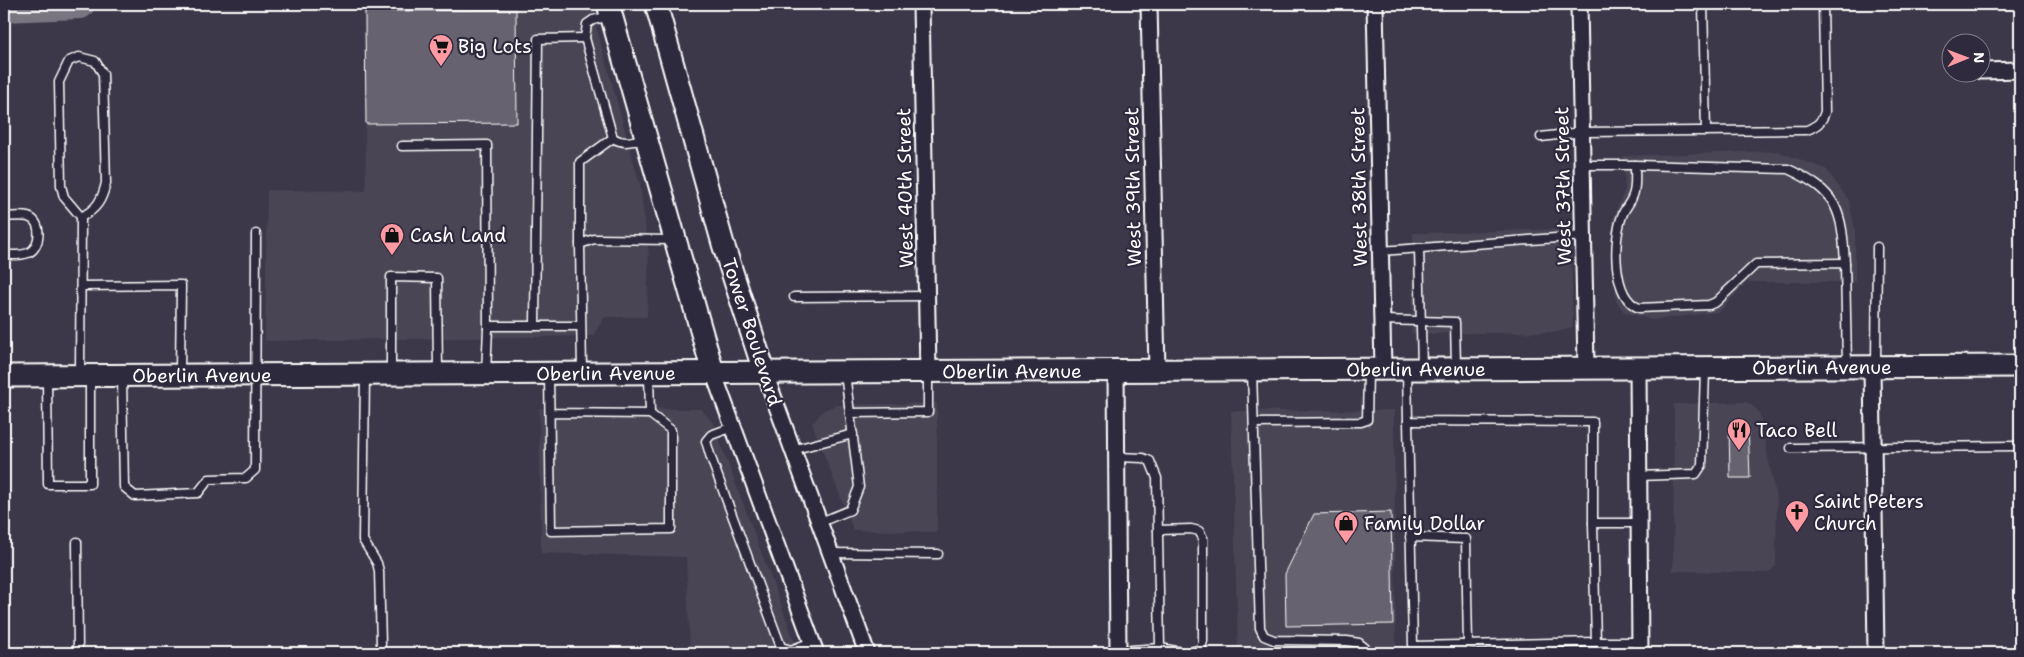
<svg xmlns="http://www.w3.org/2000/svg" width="2024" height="657" font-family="'Shantell Sans',sans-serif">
<rect width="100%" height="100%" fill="#3c3749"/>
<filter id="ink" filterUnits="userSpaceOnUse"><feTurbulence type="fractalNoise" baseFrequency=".02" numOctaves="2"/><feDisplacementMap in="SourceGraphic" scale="10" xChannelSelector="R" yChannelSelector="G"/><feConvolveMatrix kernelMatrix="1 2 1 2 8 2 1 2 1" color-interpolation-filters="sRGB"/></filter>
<g filter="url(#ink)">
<g fill="#494455">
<path d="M363,4H590L640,185L649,255L647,317H605L593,336L265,341L267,190L366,191Z"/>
<path d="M1777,151L1826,169L1849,200L1855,229V282H1747L1719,312L1652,320L1624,312L1616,302L1613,219L1625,189L1623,156Z"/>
<path d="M1571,229L1573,327L1558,332L1412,334L1413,233Z"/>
<path d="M1747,402L1759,411L1777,502L1776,566L1768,573L1673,571L1674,404Z"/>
<path d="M937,403V532L853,530L812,423L824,410L836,405Z"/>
<path d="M539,408L701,409L713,423L799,653H690L686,557L541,553Z"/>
<path d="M1394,410L1396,652L1238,653L1231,411Z"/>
</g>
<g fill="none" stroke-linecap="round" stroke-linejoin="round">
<path stroke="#797682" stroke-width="30" d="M4,7L80,4"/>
</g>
<g fill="#666270" stroke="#fff">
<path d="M516,10L517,123L366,124L365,11Z"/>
<path d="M1729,425H1748L1750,478H1730Z"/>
<path d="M1391,512L1393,624L1286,626L1285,574L1314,514Z"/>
</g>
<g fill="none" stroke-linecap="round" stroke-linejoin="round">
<g stroke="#fff" stroke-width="11">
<g id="lane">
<path d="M1703,4L1706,131"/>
<path d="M610,16L593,20L587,24L585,38L613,138C624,145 634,141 645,138"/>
<path d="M1541,137L1582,132L1807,130C1817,126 1822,122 1825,112L1823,4"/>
<path d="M402,146L487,145L488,328"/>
<path d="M1582,165H1635C1635,174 1636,184 1634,192C1632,202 1625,207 1622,216C1613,240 1612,297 1639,308L1709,305L1716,302L1756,264L1845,263L1847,365"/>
<path d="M1635,165L1788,169C1838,192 1842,210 1845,263"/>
<path d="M4,217C11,217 21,215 28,217C43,221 41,248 28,253C21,256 11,255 4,255"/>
<path d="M580,244V162L613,138"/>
<path d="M1419,248L1422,367"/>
<path d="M1381,251L1584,236"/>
<path d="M81,286L181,285L180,373"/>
<path d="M794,297L927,296"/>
<path d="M1382,320L1455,322L1456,367"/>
<path d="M535,326L538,39L585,38"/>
<path d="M1876,365L1877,247"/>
<path d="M1407,370L1408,421L1593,422V523H1639"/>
<path d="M391,372V277L437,278L438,373"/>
<path d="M582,372L580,244L594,239L673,240"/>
<path d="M1252,372L1260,628L1264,636L1274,640L1347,641L1359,643L1371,653"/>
<path d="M486,373L488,328L492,326H580"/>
<path d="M80,374L81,217L64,197L61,186L59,82L69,61L79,57L95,61L103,74L106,183C102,200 97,209 81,217"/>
<path d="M549,374L551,531L671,529V430L650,414L550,413"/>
<path d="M649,374L650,414"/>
<path d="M365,375L363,540L377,563L379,571L381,644"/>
<path d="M122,377L124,487L135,496L198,493L209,479L246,478L255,470L256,234"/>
<path d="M47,378L48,484H90V378"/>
<path d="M850,413L928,412V373"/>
<path d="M1408,421L1413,646L1596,642"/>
<path d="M1254,423L1361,422L1367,420L1368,371"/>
<path d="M733,427L711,435L706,441L711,458L781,647L791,650L812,642"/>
<path d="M1791,448L2020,446"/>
<path d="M792,450L853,434"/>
<path d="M1117,457L1143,458L1150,461L1157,478L1160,648L1118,651"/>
<path d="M1639,476L1696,474L1702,465L1705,370"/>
<path d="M818,523L850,510L859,487L845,373"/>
<path d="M1593,523L1596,642H1640"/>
<path d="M1158,530L1191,529L1199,531L1203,538V641L1201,649L1187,653L1160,648"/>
<path d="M1410,537L1466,539L1468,645"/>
<path d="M77,542L78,653"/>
<path d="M829,553L938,554"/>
</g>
</g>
<g stroke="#fff" stroke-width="19">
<g id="street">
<path d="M921,4L928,371"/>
<path d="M1149,4L1157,370"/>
<path d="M1375,4L1383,369"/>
<path d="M1579,4L1586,368"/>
<path d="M1982,71L2020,70"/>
<path d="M1872,367L1876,653"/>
<path d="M1638,368L1640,653"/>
<path d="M1116,370L1118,653"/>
<path d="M764,371L867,653"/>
<path d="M713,372L816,653"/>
</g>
</g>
<g stroke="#fff" stroke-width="25">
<g id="secondary">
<path d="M608,4L713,372"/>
<path d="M656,4L723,244L764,371"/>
<path id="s1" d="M4,376L2020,366"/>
</g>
</g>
<use href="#lane" stroke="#2f2a3d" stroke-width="8"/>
<use href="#street" stroke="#2f2a3d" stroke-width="15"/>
<use href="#secondary" stroke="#2f2a3d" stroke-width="21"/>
</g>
</g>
<defs>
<g id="supermarket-pin" transform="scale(1.25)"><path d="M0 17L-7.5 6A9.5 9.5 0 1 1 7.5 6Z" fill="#ff9aa2" stroke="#2f2a3d"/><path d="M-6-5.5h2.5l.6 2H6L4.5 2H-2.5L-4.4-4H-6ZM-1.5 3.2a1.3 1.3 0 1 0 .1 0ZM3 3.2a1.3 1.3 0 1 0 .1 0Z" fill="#111"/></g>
<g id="shop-pin" transform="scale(1.25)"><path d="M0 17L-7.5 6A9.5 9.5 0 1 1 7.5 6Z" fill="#ff9aa2" stroke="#2f2a3d"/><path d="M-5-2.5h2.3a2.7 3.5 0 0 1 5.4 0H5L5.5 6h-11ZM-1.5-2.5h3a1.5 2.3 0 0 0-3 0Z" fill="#111"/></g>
<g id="restaurant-pin" transform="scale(1.25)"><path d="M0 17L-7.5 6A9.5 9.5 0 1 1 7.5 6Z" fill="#ff9aa2" stroke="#2f2a3d"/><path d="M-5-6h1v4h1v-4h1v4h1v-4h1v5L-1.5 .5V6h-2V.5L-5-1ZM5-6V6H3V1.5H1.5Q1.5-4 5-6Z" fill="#111"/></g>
<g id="church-pin" transform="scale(1.25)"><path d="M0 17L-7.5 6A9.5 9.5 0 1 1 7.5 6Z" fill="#ff9aa2" stroke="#2f2a3d"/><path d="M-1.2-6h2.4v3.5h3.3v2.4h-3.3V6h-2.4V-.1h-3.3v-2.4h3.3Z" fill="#111"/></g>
</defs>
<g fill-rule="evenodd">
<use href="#supermarket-pin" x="441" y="46"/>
<use href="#shop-pin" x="392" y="235"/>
<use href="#restaurant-pin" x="1739" y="430"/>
<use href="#church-pin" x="1797" y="512"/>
<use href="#shop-pin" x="1346" y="523"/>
</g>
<g text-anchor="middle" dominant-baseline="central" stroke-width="4.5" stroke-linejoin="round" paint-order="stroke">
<g font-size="19" fill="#fff" stroke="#2f2a3d" text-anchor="start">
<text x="458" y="46">Big Lots</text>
<text x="410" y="235">Cash Land</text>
<text x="1756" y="430">Taco Bell</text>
<text x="1814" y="501">Saint Peters<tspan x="1814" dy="22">Church</tspan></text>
<text x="1364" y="523">Family Dollar</text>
</g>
<g font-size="19" fill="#fff" stroke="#2f2a3d">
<text transform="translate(1563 186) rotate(-91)">West 37th Street</text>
<text transform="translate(1133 187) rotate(-91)">West 39th Street</text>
<text transform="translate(1359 187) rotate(-91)">West 38th Street</text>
<text transform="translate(905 188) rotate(-91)">West 40th Street</text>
<text transform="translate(752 332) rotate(72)">Tower Boulevard</text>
<text stroke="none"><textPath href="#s1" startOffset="1818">Oberlin Avenue</textPath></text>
<text stroke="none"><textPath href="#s1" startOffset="1412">Oberlin Avenue</textPath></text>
<text stroke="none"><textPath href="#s1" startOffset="1008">Oberlin Avenue</textPath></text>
<text stroke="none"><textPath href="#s1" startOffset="602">Oberlin Avenue</textPath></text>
<text stroke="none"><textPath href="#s1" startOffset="198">Oberlin Avenue</textPath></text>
</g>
</g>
<rect width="2024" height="657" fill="none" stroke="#2f2a3d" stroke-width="20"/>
<rect x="10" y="10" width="2004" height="637" fill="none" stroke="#fff" stroke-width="2" filter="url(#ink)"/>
<g transform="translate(1966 58) rotate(89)"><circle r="24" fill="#2f2a3d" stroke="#827f8b"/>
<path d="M0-4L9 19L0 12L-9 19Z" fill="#ff9aa2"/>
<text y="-8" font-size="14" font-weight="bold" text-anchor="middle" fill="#ffffff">N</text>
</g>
</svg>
